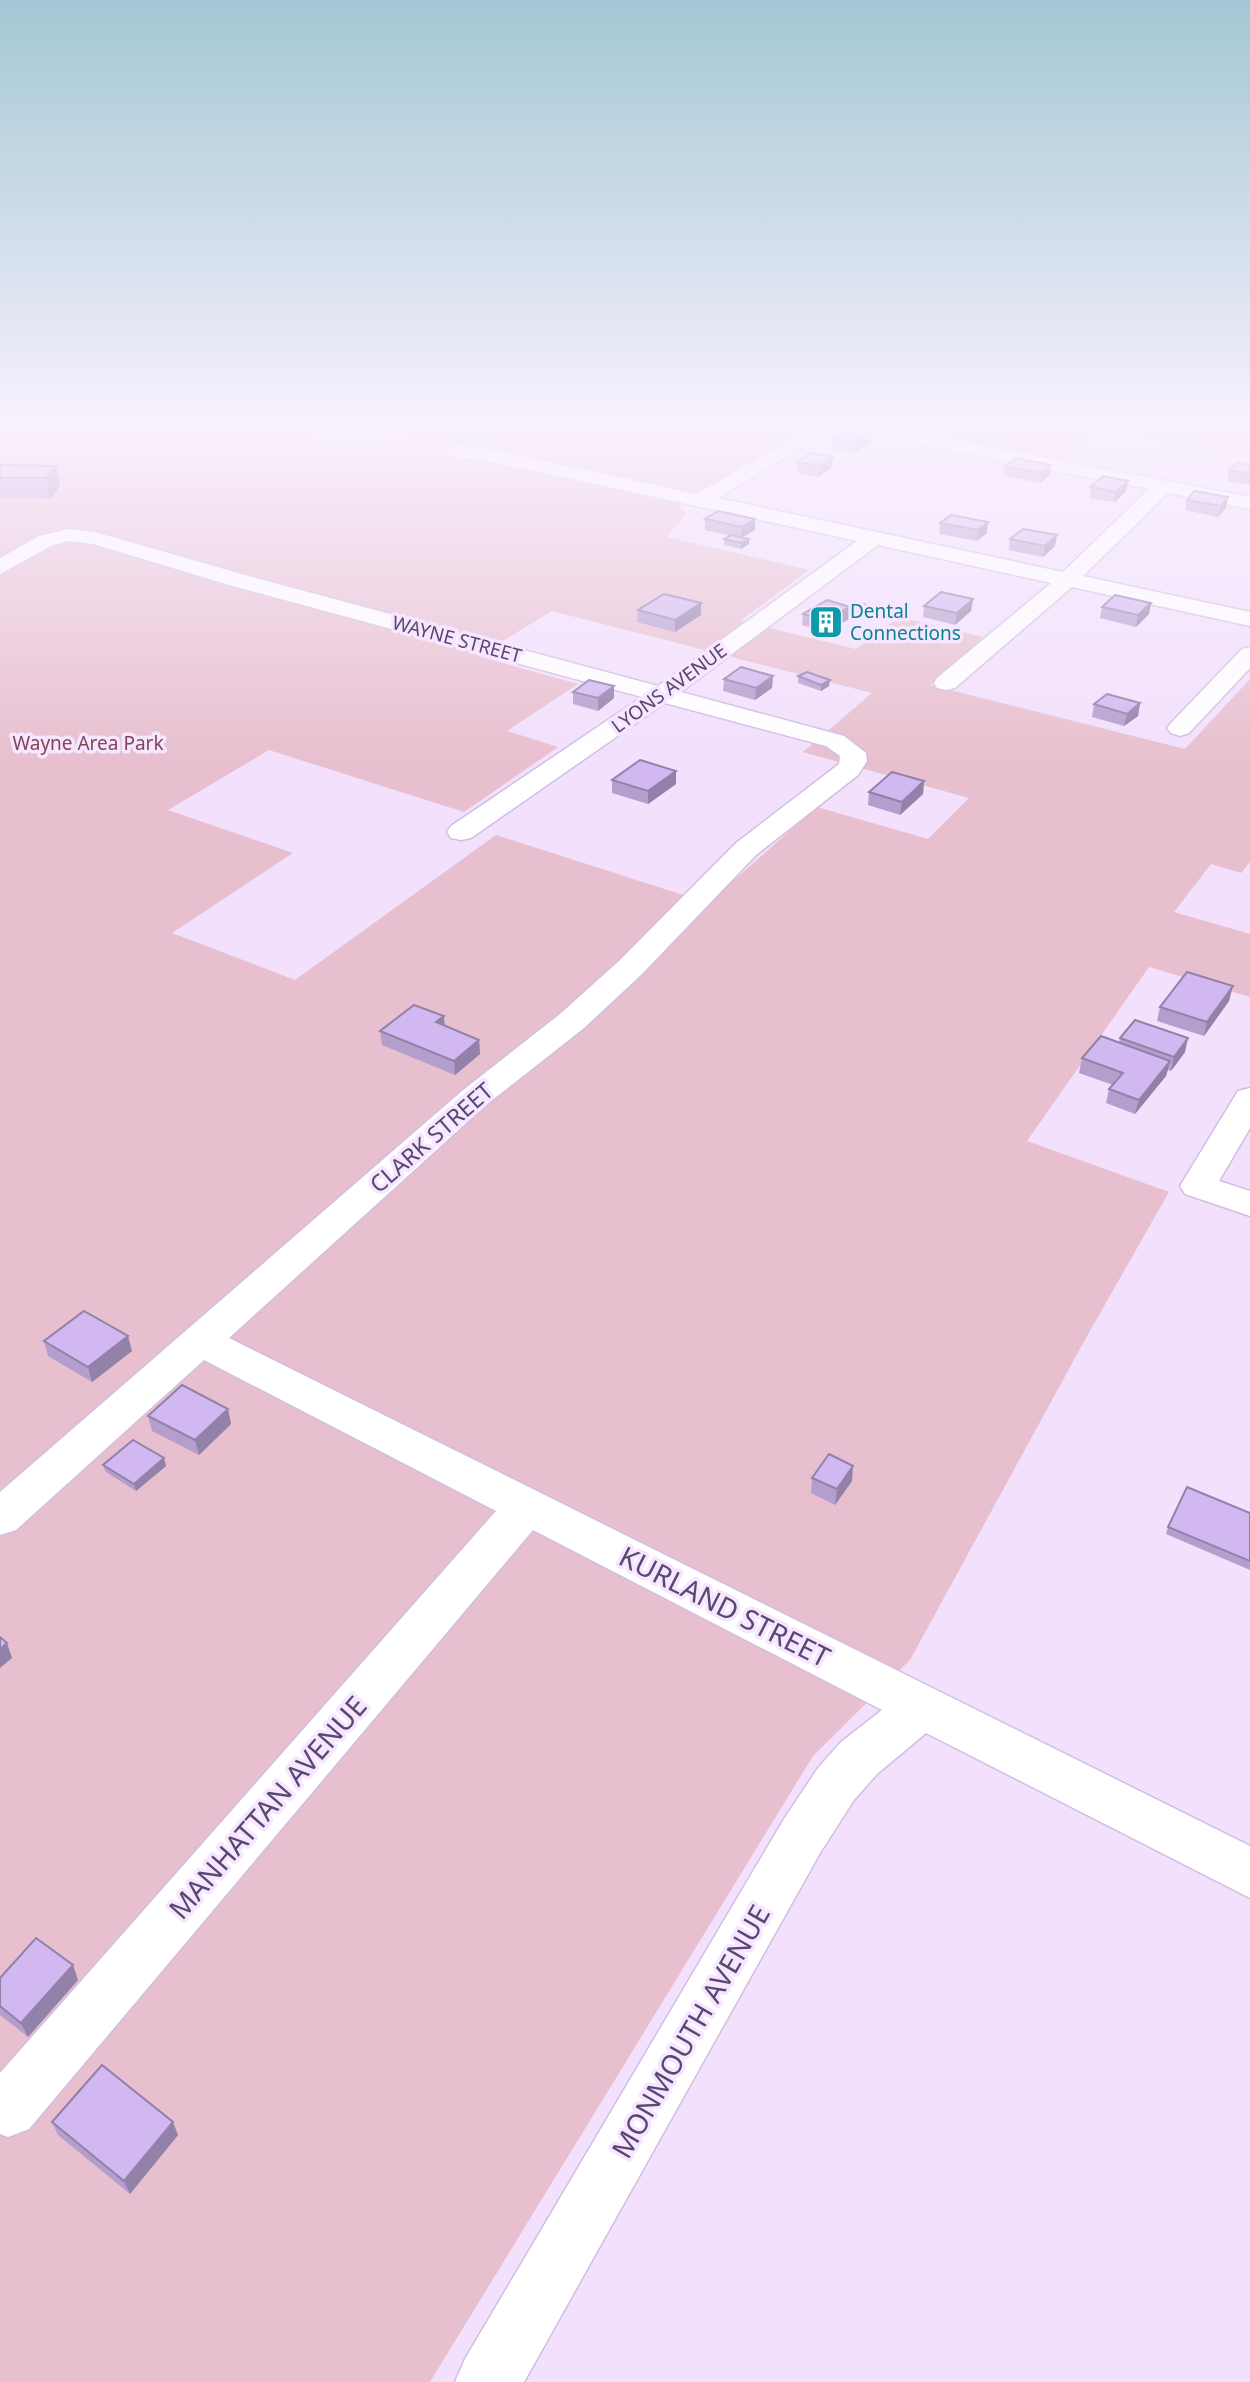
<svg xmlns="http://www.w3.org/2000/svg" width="1250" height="2382" font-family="'Noto Sans',sans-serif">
<rect width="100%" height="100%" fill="#f2e0fc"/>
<g fill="#e8bfce" fill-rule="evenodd">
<path d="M0,429H806L678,504L686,514L667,537L809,570L740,621L856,649L899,617L983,637L930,685L1185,749L1250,679V862L1241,873L1211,864L1174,912L1250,934V997L1149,967L1027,1141L1169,1192L1087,1336L910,1660L813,1756L430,2382H0ZM552,611L872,693L803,752L969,798L928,839L817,807L708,903L496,835L295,980L172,933L293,853L168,810L269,750L464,812L558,747L507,731L578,684L478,656Z"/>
<path d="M895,429H1250V458L1100,431L1063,461Z"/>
</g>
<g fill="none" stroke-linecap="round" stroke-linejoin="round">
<path fill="#dce4b6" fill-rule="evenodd" d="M310,429H415L411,435C384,442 329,456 310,429Z"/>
<g stroke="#d1bfe1" stroke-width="3">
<g id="minor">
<path d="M809,429H831L718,498L1063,572L1149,489L870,435L863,433L861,429H897L1250,497V509L1168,493L1083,576L1250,612V626L1072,587L955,688L946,690L937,688L934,683L937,678L1051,583L878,545L681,692L844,736L866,753L867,761L858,775L756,855L641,975L584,1028L486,1105L229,1338L1250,1846V1898L926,1733L877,1774L854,1800L820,1853L524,2382H455L465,2359L784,1819L818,1768L841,1742L882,1710L533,1530L29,2129L8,2137L0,2134V2073L496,1511L204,1360L16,1530L0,1535V1492L462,1091L560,1014L619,961L736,843L839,764L840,756L826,746L665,703L471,838L461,840L451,838L447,832L451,826L642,697L229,585L93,544L69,541L53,545L0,574V558L39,536L69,529L95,532L245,575L658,686L857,541L484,460L453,457L444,451L453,445L484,448L697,494Z"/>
<path d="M1250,647V668L1189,733L1180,736L1171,733L1167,728L1171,723L1242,649Z"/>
<path d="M1250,1088V1128L1219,1181L1250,1191V1216L1185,1194L1180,1186L1238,1091Z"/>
</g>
</g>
<use href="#minor" fill="#fff" fill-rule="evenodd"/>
</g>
<g fill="#b49ece">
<path d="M832,438L871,443L852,453L832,449Z"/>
<path d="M1016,458L1050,475L1040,483L1004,476L1005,466Z"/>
<path d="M1250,461V485L1227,481L1229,470L1248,465Z"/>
<path d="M797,462L832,467L818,477L797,473Z"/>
<path d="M0,465L56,466L60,486L50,499L0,498Z"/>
<path d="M1091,487L1126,491L1115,502L1090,498Z"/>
<path d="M1194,491L1226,508L1218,517L1185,510L1187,500Z"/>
<path d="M951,515L987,533L977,541L939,534L940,523Z"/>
<path d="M705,519H755V530L743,537L749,539V544L741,549L724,545V539L730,536L705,530Z"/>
<path d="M1010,539L1055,546L1043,557L1009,550Z"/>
<path d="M973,599L971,611L955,625L923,617L924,606Z"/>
<path d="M701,603V615L675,632L637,622L638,610Z"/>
<path d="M1151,603L1149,614L1136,627L1100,618L1102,607Z"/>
<path d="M850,607L849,619L825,632L802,625L803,614Z"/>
<path d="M851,608L879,609L878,615L869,620L850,614Z"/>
<path d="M773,676L772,688L755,700L723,691L724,679Z"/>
<path d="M798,676L829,686L821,691L798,683Z"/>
<path d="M614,686V698L598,711L573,704V692Z"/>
<path d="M1140,703L1138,716L1124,726L1092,717L1094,704Z"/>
<path d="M612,780L676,784L648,804L612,793Z"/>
<path d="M924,781L923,794L900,815L868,805L869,792Z"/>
<path d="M1229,1001L1204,1036L1157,1021L1160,1007Z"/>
<path d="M444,1026L479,1040L480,1054L455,1075L382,1045L380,1031Z"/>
<path d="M1120,1038L1185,1052L1171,1071L1168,1070L1166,1076L1135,1114L1106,1103L1109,1089L1113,1085L1079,1073L1082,1058L1119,1043Z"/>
<path d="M44,1341L132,1351L92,1382L48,1356Z"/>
<path d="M228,1409L231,1424L199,1455L152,1431L148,1416Z"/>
<path d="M103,1465L166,1466L136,1491L106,1472Z"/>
<path d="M812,1478L852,1481L835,1505L811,1493Z"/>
<path d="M1250,1513V1570L1166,1534L1168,1527Z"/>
<path d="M0,1978L78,1980L28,2037L0,2015Z"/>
<path d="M52,2122L178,2135L130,2194L58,2135Z"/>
</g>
<g fill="#9281a8">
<path d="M871,433V443L852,453L853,443Z"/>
<path d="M833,457L832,467L818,477L819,466Z"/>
<path d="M1051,465L1050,475L1040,483L1041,473Z"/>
<path d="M56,466L60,486L50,499L46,478Z"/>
<path d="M1128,481L1126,491L1115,502L1116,492Z"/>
<path d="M1228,497L1226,508L1218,517L1221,506Z"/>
<path d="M755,519V530L741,538L742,527Z"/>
<path d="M988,522L987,533L977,541L978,530Z"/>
<path d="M1057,535L1055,546L1043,557L1045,546Z"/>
<path d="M749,539V544L741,549V543Z"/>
<path d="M973,599L971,611L955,625L957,613Z"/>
<path d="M701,603V615L675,632V620Z"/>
<path d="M1151,603L1149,614L1136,627L1138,615Z"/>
<path d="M850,607L849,619L825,632L826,620Z"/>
<path d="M879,609L878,615L869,620L870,614Z"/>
<path d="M773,676L772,688L755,700L756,688Z"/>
<path d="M830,680L829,686L821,691V685Z"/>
<path d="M614,686V698L598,711V698Z"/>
<path d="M1140,703L1138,716L1124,726L1127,714Z"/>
<path d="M676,771V784L648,804V791Z"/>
<path d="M924,781L923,794L900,815L902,802Z"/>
<path d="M1233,986L1229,1001L1204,1036L1207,1022Z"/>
<path d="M444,1016L445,1031L436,1022Z"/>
<path d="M1188,1038L1185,1052L1171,1071L1174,1057Z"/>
<path d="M479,1040L480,1054L455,1075L454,1061Z"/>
<path d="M1170,1061L1166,1076L1135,1114L1139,1100Z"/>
<path d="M128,1336L132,1351L92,1382L88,1367Z"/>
<path d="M228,1409L231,1424L199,1455L195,1440Z"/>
<path d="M164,1458L166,1466L136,1491L134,1484Z"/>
<path d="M853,1466L852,1481L835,1505L837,1489Z"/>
<path d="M7,1643L12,1658L0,1668V1649Z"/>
<path d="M73,1965L78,1980L28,2037L21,2023Z"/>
<path d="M173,2122L178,2135L130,2194L124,2181Z"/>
</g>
<g fill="#d1b8f0" stroke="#9281a8" stroke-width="2">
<path d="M850,429H851L871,433L853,443L832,438Z"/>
<path d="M811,453L833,457L819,466L797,462Z"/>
<path d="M1016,458L1051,465L1041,473L1005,466Z"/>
<path d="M1237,463L1250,465V474L1229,470Z"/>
<path d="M0,465L56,466L46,478H0Z"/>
<path d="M1103,476L1128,481L1116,492L1091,487Z"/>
<path d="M1194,491L1228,497L1221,506L1187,500Z"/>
<path d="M718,511L755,519L742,527L705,519Z"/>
<path d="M951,515L988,522L978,530L940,523Z"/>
<path d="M1023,529L1057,535L1045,546L1010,539Z"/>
<path d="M732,535L749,539L741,543L724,539Z"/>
<path d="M941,592L973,599L957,613L924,606Z"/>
<path d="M664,594L701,603L675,620L638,610Z"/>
<path d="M1115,595L1151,603L1138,615L1102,607Z"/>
<path d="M827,600L850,607L826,620L803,614Z"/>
<path d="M860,603L879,609L870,614L851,608Z"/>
<path d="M741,667L773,676L756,688L724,679Z"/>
<path d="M807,672L830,680L821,685L798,676Z"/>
<path d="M589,680L614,686L598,698L573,692Z"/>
<path d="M1107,694L1140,703L1127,714L1094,704Z"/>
<path d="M640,760L676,771L648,791L612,780Z"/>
<path d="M892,772L924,781L902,802L869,792Z"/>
<path d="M1187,972L1233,986L1207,1022L1160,1007Z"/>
<path d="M414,1005L444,1016L436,1022L479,1040L454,1061L380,1031Z"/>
<path d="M1135,1020L1188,1038L1174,1057L1120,1038Z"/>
<path d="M1101,1036L1170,1061L1139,1100L1109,1089L1123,1073L1082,1058Z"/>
<path d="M84,1311L128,1336L88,1367L44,1341Z"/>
<path d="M182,1385L228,1409L195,1440L148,1416Z"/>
<path d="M133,1440L164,1458L134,1484L103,1465Z"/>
<path d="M829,1454L853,1466L837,1489L812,1478Z"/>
<path d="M1187,1487L1250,1513V1561L1168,1527Z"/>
<path d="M0,1637L7,1643L0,1649Z"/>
<path d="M36,1938L73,1965L21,2023L0,2006V1978Z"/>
<path d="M102,2065L173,2122L124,2181L52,2122Z"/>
</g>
<linearGradient id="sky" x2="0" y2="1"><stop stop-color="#a3c7d4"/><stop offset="0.56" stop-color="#f9f1fe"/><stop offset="1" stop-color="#f9f1fe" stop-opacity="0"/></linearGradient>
<rect width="1250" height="762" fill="url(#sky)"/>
<defs>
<g id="building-square" transform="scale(1.75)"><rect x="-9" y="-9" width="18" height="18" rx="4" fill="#0f9aa8" stroke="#f6e6ff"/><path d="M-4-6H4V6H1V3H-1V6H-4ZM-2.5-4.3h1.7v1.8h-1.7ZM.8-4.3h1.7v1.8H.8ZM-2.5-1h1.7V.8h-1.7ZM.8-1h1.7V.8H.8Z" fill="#fff"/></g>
</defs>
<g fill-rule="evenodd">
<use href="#building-square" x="826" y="622"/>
</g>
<g text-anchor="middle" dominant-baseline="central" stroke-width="7" stroke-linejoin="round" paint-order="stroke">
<g font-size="19" fill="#0d838f" stroke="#f6e6ff" text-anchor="start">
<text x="850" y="611">Dental<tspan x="850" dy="22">Connections</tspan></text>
</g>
<g font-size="19" fill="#594872" stroke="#f6e6ff">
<text transform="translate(457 639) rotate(15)">WAYNE STREET</text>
<text transform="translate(669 688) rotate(-36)">LYONS AVENUE</text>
</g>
<g font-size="19" fill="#834655" stroke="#f6e6ff">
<text x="88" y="743">Wayne Area Park</text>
</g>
<g font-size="23" fill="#594872" stroke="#f6e6ff">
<text transform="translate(431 1137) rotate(-41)">CLARK STREET</text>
</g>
<g font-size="28" fill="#594872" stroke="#f6e6ff">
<text transform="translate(725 1606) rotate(27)">KURLAND STREET</text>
<text transform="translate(267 1807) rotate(-49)">MANHATTAN AVENUE</text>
<text transform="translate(690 2031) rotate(-60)">MONMOUTH AVENUE</text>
</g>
</g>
</svg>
